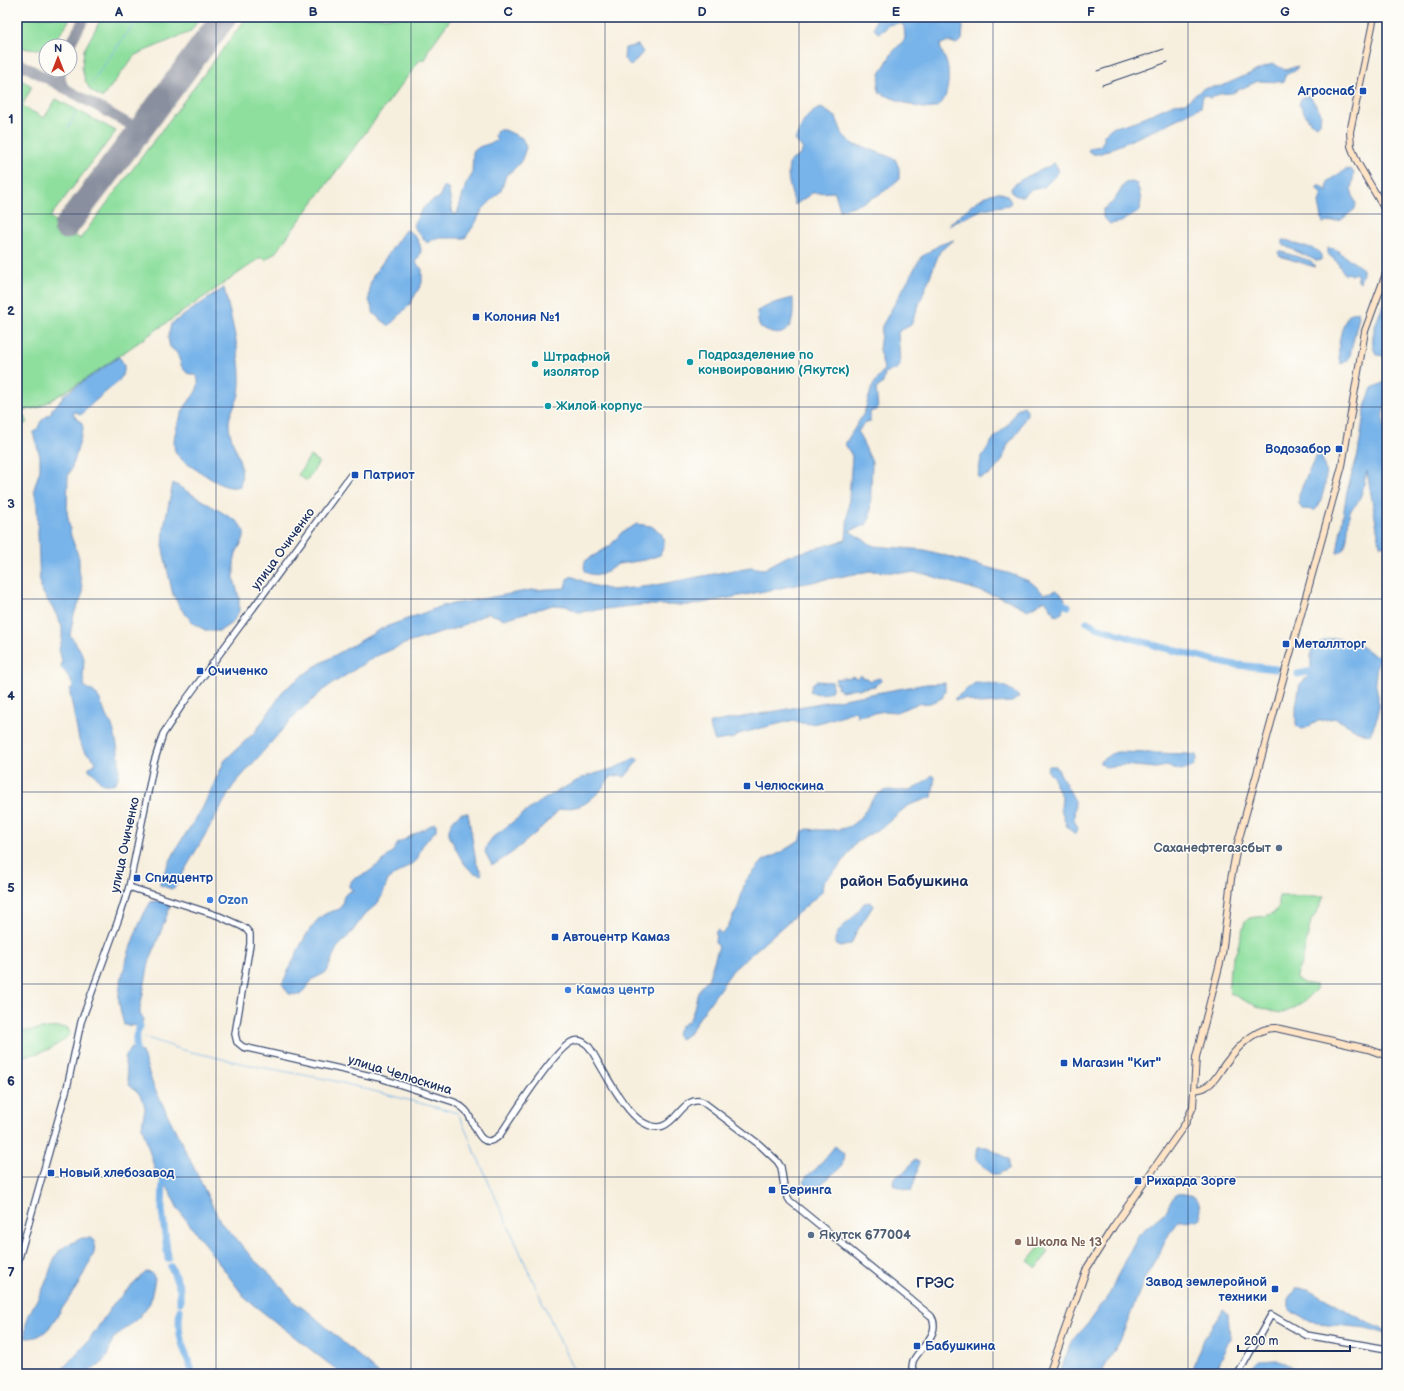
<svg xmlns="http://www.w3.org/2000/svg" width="1404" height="1391" font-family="'Balsamiq Sans',sans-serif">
<rect width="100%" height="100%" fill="#fdfcf7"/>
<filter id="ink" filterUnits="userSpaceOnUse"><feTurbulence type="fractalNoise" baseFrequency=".025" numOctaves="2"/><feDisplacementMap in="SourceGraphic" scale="8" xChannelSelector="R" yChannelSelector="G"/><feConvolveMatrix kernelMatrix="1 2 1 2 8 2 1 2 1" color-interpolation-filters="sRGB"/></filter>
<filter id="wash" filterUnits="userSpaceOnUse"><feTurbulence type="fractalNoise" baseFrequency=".012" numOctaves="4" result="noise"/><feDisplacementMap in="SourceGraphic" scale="16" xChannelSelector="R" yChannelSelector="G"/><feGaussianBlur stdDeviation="0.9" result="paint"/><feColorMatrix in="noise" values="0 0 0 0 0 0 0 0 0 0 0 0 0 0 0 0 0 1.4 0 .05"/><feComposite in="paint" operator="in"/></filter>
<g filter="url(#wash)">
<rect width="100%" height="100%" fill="#f7efde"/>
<g fill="#8edf9e" stroke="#54877e">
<path d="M17,17H71C59,38 43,59 17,45Z"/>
<path d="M102,17H201L190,32L135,55L102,98L90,90L85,80L82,68L84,50Z"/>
<path d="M247,17H452L427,52V57L425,59L420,60L275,253L265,260L262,257L81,382L38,408L21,411L27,422L17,429V78L32,86L22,106L44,118L56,99L116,131L50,217L80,239Z"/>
<path d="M310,456L319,462L307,481L298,475Z"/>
<path d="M1279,896H1324L1320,906L1311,921L1302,962L1296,975V978L1303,983L1315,985L1317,988C1309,998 1298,1008 1285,1012C1274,1016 1241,999 1230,993L1229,985L1230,966L1237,950L1245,921L1250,918L1265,916L1274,913L1279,906Z"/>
<path d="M58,1027L68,1028L70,1034L65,1039L52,1048L39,1053L17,1057V1032Z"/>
<path d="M1041,1245L1049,1251L1037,1268L1028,1261Z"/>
</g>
<g fill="#78b4e9" stroke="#4a72a4">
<path d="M876,17H960L963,27L962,40L956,44C950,41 946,41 940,45C941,53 947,60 948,68C949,80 948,106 933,108C920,111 893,98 880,93L878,87L880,74L892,53L905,39L904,26L900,23L888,25L884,30L878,33L874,29Z"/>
<path d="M638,45L643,52L631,66L624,59L625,48Z"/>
<path d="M1274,64L1285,70L1298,66L1295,71L1286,74L1283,82L1258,81L1232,93L1219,94L1211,98L1203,95L1201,107L1161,127L1099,154H1093L1088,151L1090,148L1100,146L1104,140V135L1111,128L1133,122L1174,104L1185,103L1204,88L1222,86L1269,65Z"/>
<path d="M1309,95L1321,113L1320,123L1317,126L1310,122L1299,104L1302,98Z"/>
<path d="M820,108L823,109L836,117L843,135L854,145L864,147L895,159L899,168V179C882,196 862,204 840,210L835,192L812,193L795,205C791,190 785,176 790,161L799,156L803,149L795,140C803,124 803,116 820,108Z"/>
<path d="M497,130H505L522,138L526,147C522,162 519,166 506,175L501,191L482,210L475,224L465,238H435L427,243L413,226C421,211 423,204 439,198L444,186L448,188L453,214H457L466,184L472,175L473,152L479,147L497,141L495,136Z"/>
<path d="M1054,163L1058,168V173L1044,187L1031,190L1023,196H1017L1013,194L1011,188C1022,176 1041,172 1054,163Z"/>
<path d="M1351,169L1354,173L1351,190L1356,204L1355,209L1341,220L1323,223L1319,203L1322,193L1316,188L1320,185L1327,191L1328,181L1345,170Z"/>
<path d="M1132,182L1137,184L1141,199L1140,211L1121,222L1110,224L1103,217V210L1114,201L1125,183Z"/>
<path d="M998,192L1007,195L1011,202L1009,205L983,209L948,226C963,213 978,196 998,192Z"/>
<path d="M405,230C414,231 421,243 421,251C420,255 417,260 416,263L422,269V283L410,304L390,325H388L374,314L369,300L370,285L373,276Z"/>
<path d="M954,240L940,251L911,325L898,332L900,364L897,369L885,373L883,383L876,389L878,409L870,412V422L863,424L858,432L872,462L870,518L866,525L849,531L874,546L925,550L1011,574L1031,582L1044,594L1057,590L1065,598L1062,613L1056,616L1045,600L1028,610L1006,599L925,574L870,571L692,605H641L578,612L566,606L553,605L504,619L488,613L457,628L407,643L374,657L326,688L296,714L233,786L175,887L171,889L160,885V880L179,844L202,809L225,760L256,731L284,690L314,667L383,628L442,606L532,590L565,588L567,579L572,576L591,585L612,590L651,586L750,567L764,569L788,556L846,540L852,456L845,444L864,413L872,387L884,369L879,350L882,326L921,257L939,245Z"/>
<path d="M1283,240C1290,240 1292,243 1298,245C1307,248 1315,246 1321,255V260L1317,261L1287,247L1283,244Z"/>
<path d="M1328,248L1335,249L1363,269V273L1360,282L1358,281L1357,275L1355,273L1351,275L1347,273L1345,275L1337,262L1328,254Z"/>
<path d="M1279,251L1311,261L1315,267L1283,257L1279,255L1278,252Z"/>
<path d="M224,288C231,318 244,364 239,394C237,404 229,413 229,423C229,445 247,461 240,486C228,490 218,483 208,477C200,471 181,462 176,453C170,441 179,420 184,409C190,397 202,391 197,376L187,373L182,367L177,353L170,347L168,338L171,324Z"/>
<path d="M793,298C793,306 794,316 791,323C785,338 771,335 760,327L758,321L757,311L774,303Z"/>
<path d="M1387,299V354L1383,356L1377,355C1366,342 1379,313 1387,299Z"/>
<path d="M1358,311L1359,316L1350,355L1347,361L1341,364C1335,353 1341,325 1349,315C1351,313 1355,312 1358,311Z"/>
<path d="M119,357C132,372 118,382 107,391C98,398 89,406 81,415L76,412H73L74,416L82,423L83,429L74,462L68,476L67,512L71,536L79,558V570L83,593L74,614L70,635L79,648L84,658L83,678L85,687C88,690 92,690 95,693C102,700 103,710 107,718C108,720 110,722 111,723C116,734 124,774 115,783C97,789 100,776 89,770V767L95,764L96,762L93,758L84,751L79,740L70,694V689L73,687C72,681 66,672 61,668L62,661L59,649L62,640V627L55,612L40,588L37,506L34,489L40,470V456L33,433L38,428L41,421L51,413L52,409L62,399L64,395Z"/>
<path d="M1387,381V399L1383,413L1385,440V505L1387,527V545L1380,546L1367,471C1364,481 1363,493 1358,502C1357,505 1352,507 1350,511C1347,521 1350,553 1337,553L1347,491L1358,454L1365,407L1372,388Z"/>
<path d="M1024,406L1027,410V414L1016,435L1008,444L1002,461L992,473L980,478L978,477L981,458L994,438L1007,426L1017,409Z"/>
<path d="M1319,449C1320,455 1323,459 1324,464C1328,482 1324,491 1318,507L1315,510L1302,509L1299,504V494Z"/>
<path d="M173,483L238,522L244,531V538L236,553L234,563V579L239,597V611L233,622L220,631H207L194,624L182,610L173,595L163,550L164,527Z"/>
<path d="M637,524L651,526L661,533L664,541V546L660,555L645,560L618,564L601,575C589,574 582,575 585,561L610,546L622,532Z"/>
<path d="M1335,638L1356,643L1378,658L1375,681L1378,695V716L1370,735L1358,731L1335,718L1318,721L1306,728L1300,729L1296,725V706L1300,684L1315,670L1311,667V652L1314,645L1328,639Z"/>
<path d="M861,675V677L866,678L870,681L879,678L882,680L875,686L858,689L856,688L842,691L837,688L838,684H836V679L851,677V676L857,678Z"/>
<path d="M816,681L833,682L832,686V690C827,695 819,694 812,693L810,690L812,687L811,685Z"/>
<path d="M945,683V691L942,698L930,703L917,704L896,712L885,711L857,716L856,711C837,715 813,731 794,720L738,734L735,738L715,741L709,725L710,723L926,684Z"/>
<path d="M975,683C992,683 1007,683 1019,697L1012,702L979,704L965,699L956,700L954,699Z"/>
<path d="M1117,752L1187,754L1196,755L1197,758L1193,767L1181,770L1166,766L1156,768L1124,765L1105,767L1099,762L1111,754Z"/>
<path d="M635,758L639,759L625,777L620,775L611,777L599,792L586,803L580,806L559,810L538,831L513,852L495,864L492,865L485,852L487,845L493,837L535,805L556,792L584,777L615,768Z"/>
<path d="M1048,766H1056L1075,801L1074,820L1078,828L1075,834L1067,827L1061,809L1062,796L1055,785L1054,778L1047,770Z"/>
<path d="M932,775L935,777L932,797L907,806L885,825L856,843L839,867L823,882L822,892L733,970L697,1021L689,1034L680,1039L676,1034C677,1032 679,1029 681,1026C683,1024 687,1023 689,1020C698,1007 693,989 708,980L719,946L715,943L716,931L718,930L721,934L726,930L738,907L745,882L763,861L780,853L801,839L803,831L808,829C815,830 820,830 827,830C851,830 856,824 869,805C873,798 876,794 884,791C889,789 894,791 899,791C914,791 922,785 932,775Z"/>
<path d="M461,813H468L476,862L482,874L480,875C466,871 460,857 454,845C453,842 449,837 449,833C448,825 455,817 461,813Z"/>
<path d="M435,823L436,824V830L422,846L417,860L388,880L382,896L377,904L364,915L352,932L337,948L333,956L327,972L313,979L300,995L289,994L282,984C292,965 305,929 322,916C327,912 334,911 340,909C346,898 339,896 353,890L349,887V885L353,879L367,873L382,862L393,851L398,843Z"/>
<path d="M157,901L171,904L149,963L140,1008V1014L144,1019L140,1026L124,1025C122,1016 118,1004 119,994C121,971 138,920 151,902Z"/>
<path d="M871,902L873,906L857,931L851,944L841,947L835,944C834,931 846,925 854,916C858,912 861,907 864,903Z"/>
<path d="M131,1048L142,1052L153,1085L221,1223L233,1235L253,1259L273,1277L295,1303L310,1313L379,1374H342L246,1299L178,1209L168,1188L160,1180L155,1170L142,1126L145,1108L144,1103L138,1092L129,1085L125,1063V1057Z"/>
<path d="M835,1146L844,1154L842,1166L816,1189L806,1184L804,1181L807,1176L816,1169Z"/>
<path d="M978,1147H987L1009,1159V1169L998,1174H992L976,1159Z"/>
<path d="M914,1160L919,1162L916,1177L911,1191L893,1185L894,1178L906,1171Z"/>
<path d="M1177,1194C1184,1193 1195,1195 1198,1201C1200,1205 1200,1213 1201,1218L1197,1220L1179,1221L1169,1234L1144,1280L1120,1341L1103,1370L1102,1374H1060L1070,1344L1091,1320L1110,1293L1123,1264L1139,1234L1165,1212L1174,1196Z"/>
<path d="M82,1238H90L95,1241L94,1253L78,1285L49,1328C42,1335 37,1338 26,1338C22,1318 38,1301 45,1284C50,1273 52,1259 60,1250C66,1245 74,1242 82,1238Z"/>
<path d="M146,1272L152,1273L155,1279L150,1303L139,1317L113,1339L107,1356L100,1365L83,1374H58L90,1339L114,1303Z"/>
<path d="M1297,1288L1308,1289L1370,1324L1387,1331V1334L1365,1328L1311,1322L1289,1310V1299Z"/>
<path d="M1223,1310L1228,1313L1230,1338L1217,1369L1219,1374H1205L1193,1366L1204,1338Z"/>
<path d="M1277,1360L1309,1374H1246L1259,1361Z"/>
</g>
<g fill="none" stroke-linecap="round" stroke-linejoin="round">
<g stroke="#78b4e9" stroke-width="1">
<path d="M91,83L139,17"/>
<path d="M68,129L76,113"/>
<path d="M136,1036L150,1039L183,1050L245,1064L331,1080L458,1113L470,1140"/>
<path d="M471,1143L574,1372"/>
</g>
<g stroke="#78b4e9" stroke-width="7">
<path d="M1056,601L1068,606"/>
<path d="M1087,622L1096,627L1157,646L1228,664L1276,669"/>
<path d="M1370,661L1387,655"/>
<path d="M1298,674L1323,669"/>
<path d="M135,1020L140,1026L136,1036V1050"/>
<path d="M163,1183L162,1210L168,1259"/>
<path d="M171,1267L180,1288V1302"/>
<path d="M180,1310C176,1337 185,1350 193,1374"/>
</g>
<g stroke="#898f9e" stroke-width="10">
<path d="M69,46L85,17"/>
<path d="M17,62L140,130"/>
<path d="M60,70L61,81L64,88"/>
</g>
<path stroke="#898f9e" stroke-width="25" d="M66,227L140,130L224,17"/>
</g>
</g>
<g filter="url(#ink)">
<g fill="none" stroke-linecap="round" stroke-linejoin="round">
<g stroke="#3c4c71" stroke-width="8">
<g id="tertiary">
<path d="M129,887L219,916L241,926L246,929L250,934V944L235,1034L237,1042L243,1047L380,1078L454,1102C459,1105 463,1107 467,1112C475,1124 480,1154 500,1135C511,1118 558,1044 574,1041C581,1039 586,1043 590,1048C601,1066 622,1107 638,1119C675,1147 677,1092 703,1102L760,1145L777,1161L781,1167L785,1193L790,1201L931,1316C942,1333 920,1347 913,1361L912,1367L915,1374"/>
<path d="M17,1265L67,1088L81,1022L119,918L129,887L154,762L163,734L182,705L350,476"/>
<path d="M1238,1374L1271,1315L1306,1335L1387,1349"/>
</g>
</g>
<g stroke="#3c4c71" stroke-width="8">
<g id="secondary">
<path d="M1374,17L1350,132L1351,146L1357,162L1387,213"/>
<path d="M1195,1090C1199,1089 1204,1089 1207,1086C1215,1082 1219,1072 1225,1064C1236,1049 1255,1027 1276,1028L1368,1049L1387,1056"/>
<path d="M1049,1374L1087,1268L1113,1227L1185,1124L1193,1107L1196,1057L1222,955L1231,879L1238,842L1342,466L1365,331L1387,271"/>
</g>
</g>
<use href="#tertiary" stroke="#fff" stroke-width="5.5"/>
<use href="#secondary" stroke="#ffe4c6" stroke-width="6"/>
<g stroke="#1b2f5e" stroke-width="1">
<path d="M1097,71L1164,49"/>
<path d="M1102,85L1168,62"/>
</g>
</g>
</g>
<path fill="none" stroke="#1b2f5e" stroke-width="1" stroke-opacity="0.55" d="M216,17V1374M411,17V1374M605,17V1374M799,17V1374M993,17V1374M1188,17V1374M17,214H1387M17,407H1387M17,599H1387M17,792H1387M17,984H1387M17,1177H1387"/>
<g fill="#1a4fb4" stroke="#fdfcf7" stroke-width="1.5">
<rect x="1359" y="87" width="8" height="8" rx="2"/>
<rect x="472" y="313" width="8" height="8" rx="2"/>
<rect x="1335" y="445" width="8" height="8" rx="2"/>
<rect x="351" y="471" width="8" height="8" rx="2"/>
<rect x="1282" y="640" width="8" height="8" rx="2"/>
<rect x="196" y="667" width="8" height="8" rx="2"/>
<rect x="743" y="782" width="8" height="8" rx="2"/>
<rect x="133" y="874" width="8" height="8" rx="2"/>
<rect x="551" y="933" width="8" height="8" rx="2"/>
<rect x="1060" y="1059" width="8" height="8" rx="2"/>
<rect x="47" y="1169" width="8" height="8" rx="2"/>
<rect x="1134" y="1177" width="8" height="8" rx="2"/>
<rect x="768" y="1186" width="8" height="8" rx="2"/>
<rect x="1271" y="1285" width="8" height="8" rx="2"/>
<rect x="913" y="1342" width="8" height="8" rx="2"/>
</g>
<g fill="#0f9aa8" stroke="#fdfcf7" stroke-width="1.5">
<circle cx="690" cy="362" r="4"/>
<circle cx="535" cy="364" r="4"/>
<circle cx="548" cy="406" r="4"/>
</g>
<g fill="#5c6f8a" stroke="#fdfcf7" stroke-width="1.5">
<circle cx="1279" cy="848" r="4"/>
<circle cx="811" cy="1235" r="4"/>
</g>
<g fill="#3f7fe0" stroke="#fdfcf7" stroke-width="1.5">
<circle cx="210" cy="900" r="4"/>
<circle cx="568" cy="990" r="4"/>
</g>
<circle fill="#8d6e63" stroke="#fdfcf7" stroke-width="1.5" cx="1018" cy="1242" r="4"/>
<g text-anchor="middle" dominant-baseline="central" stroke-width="3" stroke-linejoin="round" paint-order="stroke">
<g font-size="13" font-weight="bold" fill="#164399" stroke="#fdfcf7" text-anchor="start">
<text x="1355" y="91" text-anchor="end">Агроснаб</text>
<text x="484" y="317">Колония №1</text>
<text x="1331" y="449" text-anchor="end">Водозабор</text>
<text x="363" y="475">Патриот</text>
<text x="1294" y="644">Металлторг</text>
<text x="208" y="671">Очиченко</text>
<text x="755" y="786">Челюскина</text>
<text x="145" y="878">Спидцентр</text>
<text x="563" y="937">Автоцентр Камаз</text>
<text x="1072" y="1063">Магазин "Кит"</text>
<text x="59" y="1173">Новый хлебозавод</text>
<text x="1146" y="1181">Рихарда Зорге</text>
<text x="780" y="1190">Беринга</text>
<text x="1267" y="1282" text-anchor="end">Завод землеройной<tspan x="1267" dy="15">техники</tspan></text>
<text x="925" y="1346">Бабушкина</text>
</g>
<g font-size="13" font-weight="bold" fill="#0d838f" stroke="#fdfcf7" text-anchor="start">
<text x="698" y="355">Подразделение по<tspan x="698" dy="15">конвоированию (Якутск)</tspan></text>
<text x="543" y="357">Штрафной<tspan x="543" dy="15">изолятор</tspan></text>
<text x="556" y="406">Жилой корпус</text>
</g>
<g font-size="13" fill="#1b2f5e" stroke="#fdfcf7">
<text transform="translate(283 549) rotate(-54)">улица Очиченко</text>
<text transform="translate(125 845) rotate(-78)">улица Очиченко</text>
<text transform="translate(400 1075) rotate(17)">улица Челюскина</text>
</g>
<g font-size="13" font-weight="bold" fill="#4e5e75" stroke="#fdfcf7" text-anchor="end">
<text x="1271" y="848">Саханефтегазсбыт</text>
<text x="819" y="1235" text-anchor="start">Якутск 677004</text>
</g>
<g font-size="13" font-weight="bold" fill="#366cbe" stroke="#fdfcf7" text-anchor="start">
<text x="218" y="900">Ozon</text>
<text x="576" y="990">Камаз центр</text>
</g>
<g font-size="13" font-weight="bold" fill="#785e54" stroke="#fdfcf7" text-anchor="start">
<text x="1026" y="1242">Школа № 13</text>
</g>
<g font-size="15" font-weight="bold" fill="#1b2f5e" stroke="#fdfcf7">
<text x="904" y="881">район Бабушкина</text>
<text x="935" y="1283">ГРЭС</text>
</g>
</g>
<rect width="1404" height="1391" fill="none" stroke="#fdfcf7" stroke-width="44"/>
<g transform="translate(58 58)"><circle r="19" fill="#fdfcf7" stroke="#a3aaba"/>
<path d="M0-3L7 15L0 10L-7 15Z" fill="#c8321e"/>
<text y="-6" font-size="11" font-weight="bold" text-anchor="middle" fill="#1b2f5e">N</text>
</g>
<path d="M1238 1345v6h112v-6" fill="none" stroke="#1b2f5e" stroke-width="2"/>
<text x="1244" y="1345" font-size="12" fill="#1b2f5e" stroke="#fdfcf7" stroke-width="3" paint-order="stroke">200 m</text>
<rect x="22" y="22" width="1360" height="1347" fill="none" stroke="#1b2f5e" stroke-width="1.5"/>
<g font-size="13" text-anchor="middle" font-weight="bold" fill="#1b2f5e">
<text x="119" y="16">A</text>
<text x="313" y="16">B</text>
<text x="508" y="16">C</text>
<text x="702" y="16">D</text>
<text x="896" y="16">E</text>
<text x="1091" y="16">F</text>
<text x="1285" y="16">G</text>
<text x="11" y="123">1</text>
<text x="11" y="315">2</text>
<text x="11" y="508">3</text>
<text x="11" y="700">4</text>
<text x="11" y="892">5</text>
<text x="11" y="1085">6</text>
<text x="11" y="1277">7</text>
</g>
</svg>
